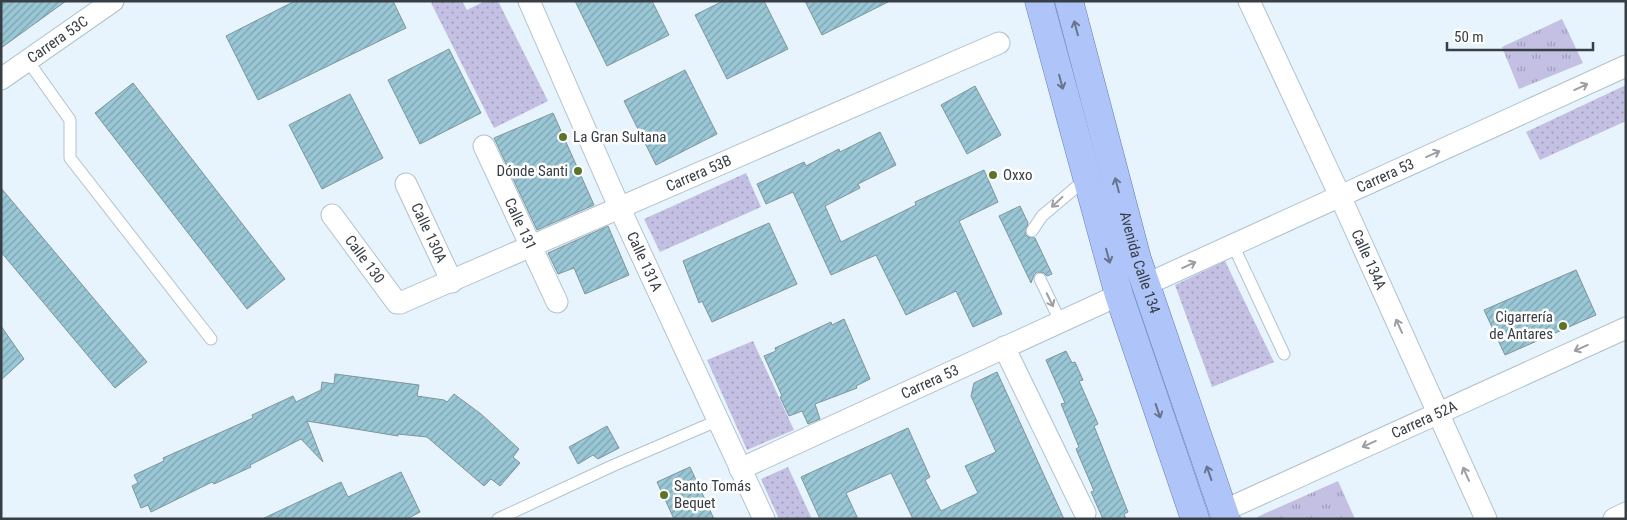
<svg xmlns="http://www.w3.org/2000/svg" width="1627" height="520" font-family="'Roboto Condensed',sans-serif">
<defs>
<pattern id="grass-tufts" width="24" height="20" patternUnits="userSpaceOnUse" patternTransform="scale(1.25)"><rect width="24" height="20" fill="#c3c0e3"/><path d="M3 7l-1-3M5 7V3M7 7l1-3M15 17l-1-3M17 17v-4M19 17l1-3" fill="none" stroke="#9f9dba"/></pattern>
<pattern id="park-dots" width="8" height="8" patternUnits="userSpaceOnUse" patternTransform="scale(1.25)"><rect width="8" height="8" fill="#c3c0e3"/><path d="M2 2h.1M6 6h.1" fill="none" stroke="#9f9dba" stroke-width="1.8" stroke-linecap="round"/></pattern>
<pattern id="building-hatch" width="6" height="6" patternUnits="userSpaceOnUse" patternTransform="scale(1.25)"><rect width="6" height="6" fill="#99c7d5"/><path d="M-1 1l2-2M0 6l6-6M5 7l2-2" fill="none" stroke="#7ea3ae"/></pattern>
</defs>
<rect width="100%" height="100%" fill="#e8f4fd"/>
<g fill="url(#grass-tufts)">
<path d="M1562,19L1583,63L1519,89L1502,47Z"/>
<path d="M1338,481L1355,519H1258L1257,517Z"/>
</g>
<g fill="url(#park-dots)">
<path d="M434,1H462L467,10L485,1H498L548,101L494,128L431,3Z"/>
<path d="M1626,85V121L1540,160L1526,132Z"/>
<path d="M746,173L761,207L660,252L644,219Z"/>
<path d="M1225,261L1274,362L1212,387L1175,285Z"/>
<path d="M753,341L794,430L747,450L707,360Z"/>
<path d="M788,467L812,519H779L761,479Z"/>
</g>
<g fill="url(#building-hatch)" stroke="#7e959d">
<path d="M1,1H66L1,48Z"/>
<path d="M295,1H393L406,28L258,100L226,36Z"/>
<path d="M575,1H652L669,35L607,66Z"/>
<path d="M723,1H764L788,49L727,79L695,15Z"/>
<path d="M805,1H890L822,35Z"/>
<path d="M449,49L481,113L420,144L388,80Z"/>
<path d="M685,70L717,134L656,165L624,101Z"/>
<path d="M133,83L285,279L247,309L95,113Z"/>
<path d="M975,86L1001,135L967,154L941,105Z"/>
<path d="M350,94L383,158L322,189L289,125Z"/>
<path d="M553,113L594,205L537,230L494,138Z"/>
<path d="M880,132L896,165L858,184L860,188L825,206L841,242L916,205L915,202L984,170L998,202L959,221L1002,314L973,327L956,291L906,315L876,255L831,275L793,192L766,204L757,184L804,162L806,166L839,149L840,152Z"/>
<path d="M1,188L147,362L115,388L1,252Z"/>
<path d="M1020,206L1028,223L1025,234L1028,237L1035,238L1052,274L1047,276L1044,273L1037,272L1034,275L1031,283L999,216Z"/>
<path d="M769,223L797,284L712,322L702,301L699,303L683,261Z"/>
<path d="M608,226L629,275L585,294L574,268L558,274L548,253Z"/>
<path d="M1576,270L1596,315L1505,355L1484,310Z"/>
<path d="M844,319L870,379L856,386L857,388L815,404L820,419L808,424L802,411L789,416L780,397L782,396L764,356L776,351L775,348L831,322L832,325Z"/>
<path d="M1,326L24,359L1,380Z"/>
<path d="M1066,351L1072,363L1075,362L1083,380L1079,381L1098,424L1094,426L1128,512L1124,514L1126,519H1103L1091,492L1094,491L1076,449L1079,447L1061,404L1065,403L1046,360Z"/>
<path d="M997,372L1064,519H913L891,473L846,493L858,519H820L801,477L908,428L930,477L925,480L941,511L978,493L965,466L996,452L971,396L974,383Z"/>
<path d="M335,374L419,385L417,396L444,400L447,402L454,394L481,414L519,449L513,457L520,463L500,486L491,479L484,486L427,437L398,434V436L307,421L323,462L301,439L250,465L251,467L214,484L212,482L151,512L148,505L141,508L132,486L138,483L134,475L164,461L163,458L253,418L252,415L293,396L296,402L321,390L322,382L334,384Z"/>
<path d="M607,426L619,448L598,459L593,455L578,464L569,447Z"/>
<path d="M690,467L714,519H674L657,482Z"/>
<path d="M401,472L420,512L407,519H262L341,482L348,497Z"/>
</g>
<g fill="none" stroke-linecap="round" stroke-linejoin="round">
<g stroke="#b0c2d0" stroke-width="13">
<g id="lane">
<path d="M28,61L70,120V158L211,339"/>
<path d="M1032,231L1042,216L1087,178"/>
<path d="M1233,245L1284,354"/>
<path d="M1040,279L1060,321"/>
<path d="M498,519L612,466L719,420"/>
</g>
</g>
<g stroke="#b0c2d0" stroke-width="23">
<g id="street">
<path id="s1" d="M529,1L620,209L764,519"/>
<path id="s2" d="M1249,1L1340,196L1486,519"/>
<path id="s3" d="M1,79L113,1"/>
<path id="s4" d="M484,146L557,302"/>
<path id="s5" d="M406,184L452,282"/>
<path id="s6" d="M332,215L397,303H400L999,43"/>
<path id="s7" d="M1145,285L1626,66"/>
<path d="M1004,347L1085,513"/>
<path id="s8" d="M740,469L1119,295"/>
<path id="s9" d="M1223,511L1626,328"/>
<path d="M1614,519L1626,513"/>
</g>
</g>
<g stroke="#627cb7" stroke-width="29">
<g id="primary">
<path d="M1039,1L1119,295L1195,519"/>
<path id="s10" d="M1069,1L1137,259L1226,519"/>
</g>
</g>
<use href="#lane" stroke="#fff" stroke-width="11"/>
<use href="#street" stroke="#fff" stroke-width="21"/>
<use href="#primary" stroke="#afc5f9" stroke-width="28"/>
</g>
<defs><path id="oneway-shaft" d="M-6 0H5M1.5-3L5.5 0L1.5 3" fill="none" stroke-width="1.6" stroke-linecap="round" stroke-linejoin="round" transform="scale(1.25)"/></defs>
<g stroke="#67748c">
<use href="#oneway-shaft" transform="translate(1076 28) rotate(-105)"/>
<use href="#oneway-shaft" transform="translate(1061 82) rotate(75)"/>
<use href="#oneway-shaft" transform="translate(1117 185) rotate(-105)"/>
<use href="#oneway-shaft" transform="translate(1108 256) rotate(75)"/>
<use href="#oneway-shaft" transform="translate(1158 411) rotate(71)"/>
<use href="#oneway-shaft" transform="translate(1209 473) rotate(-109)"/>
</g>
<g stroke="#9b9ea2">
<use href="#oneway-shaft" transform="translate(1581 87) rotate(-25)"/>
<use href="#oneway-shaft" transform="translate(1433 154) rotate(-24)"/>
<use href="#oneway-shaft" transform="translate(1057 202) rotate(137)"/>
<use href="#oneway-shaft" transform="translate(1189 265) rotate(-24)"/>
<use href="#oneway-shaft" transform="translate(1050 300) rotate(64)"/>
<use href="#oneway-shaft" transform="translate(1399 326) rotate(-114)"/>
<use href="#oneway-shaft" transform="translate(1581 348) rotate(156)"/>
<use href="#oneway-shaft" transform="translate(1369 444) rotate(156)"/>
<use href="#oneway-shaft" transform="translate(1466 474) rotate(-114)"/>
</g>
<g fill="#5d7426" stroke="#fff" stroke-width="2">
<circle cx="563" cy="137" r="5"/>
<circle cx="578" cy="171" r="5"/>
<circle cx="993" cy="175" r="5"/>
<circle cx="1563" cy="326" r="5"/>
<circle cx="664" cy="495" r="5"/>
</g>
<g text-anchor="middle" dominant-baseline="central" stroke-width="5" stroke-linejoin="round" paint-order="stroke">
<g font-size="15" fill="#373e44" stroke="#fff">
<text stroke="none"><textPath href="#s3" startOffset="69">Carrera 53C</textPath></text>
<text stroke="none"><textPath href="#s6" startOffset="438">Carrera 53B</textPath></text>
<text stroke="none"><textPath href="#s7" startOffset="264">Carrera 53</textPath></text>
<text stroke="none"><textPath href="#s4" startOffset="86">Calle 131</textPath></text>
<text stroke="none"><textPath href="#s5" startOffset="54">Calle 130A</textPath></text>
<text stroke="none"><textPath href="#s6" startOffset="55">Calle 130</textPath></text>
<text stroke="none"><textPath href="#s2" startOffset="285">Calle 134A</textPath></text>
<text stroke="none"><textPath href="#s1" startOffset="285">Calle 131A</textPath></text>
<text stroke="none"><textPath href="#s10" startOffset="271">Avenida Calle 134</textPath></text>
<text stroke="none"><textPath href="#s8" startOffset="209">Carrera 53</textPath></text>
<text stroke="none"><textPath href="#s9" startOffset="221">Carrera 52A</textPath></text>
</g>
<g font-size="15" fill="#373e44" stroke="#fff" text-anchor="start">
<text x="573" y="137">La Gran Sultana</text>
<text x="568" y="171" text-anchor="end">Dónde Santi</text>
<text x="1003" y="175">Oxxo</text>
<text x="1553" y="317" text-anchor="end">Cigarrería<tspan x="1553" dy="17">de Antares</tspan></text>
<text x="674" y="486">Santo Tomás<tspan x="674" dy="17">Bequet</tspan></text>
</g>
</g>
<rect width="1627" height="520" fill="none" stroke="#373e44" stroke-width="5"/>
<path d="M1447 42v8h146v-8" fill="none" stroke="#373e44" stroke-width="2.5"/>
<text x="1454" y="42" font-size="15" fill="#373e44" stroke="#ffffff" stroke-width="4" paint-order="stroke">50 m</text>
</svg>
